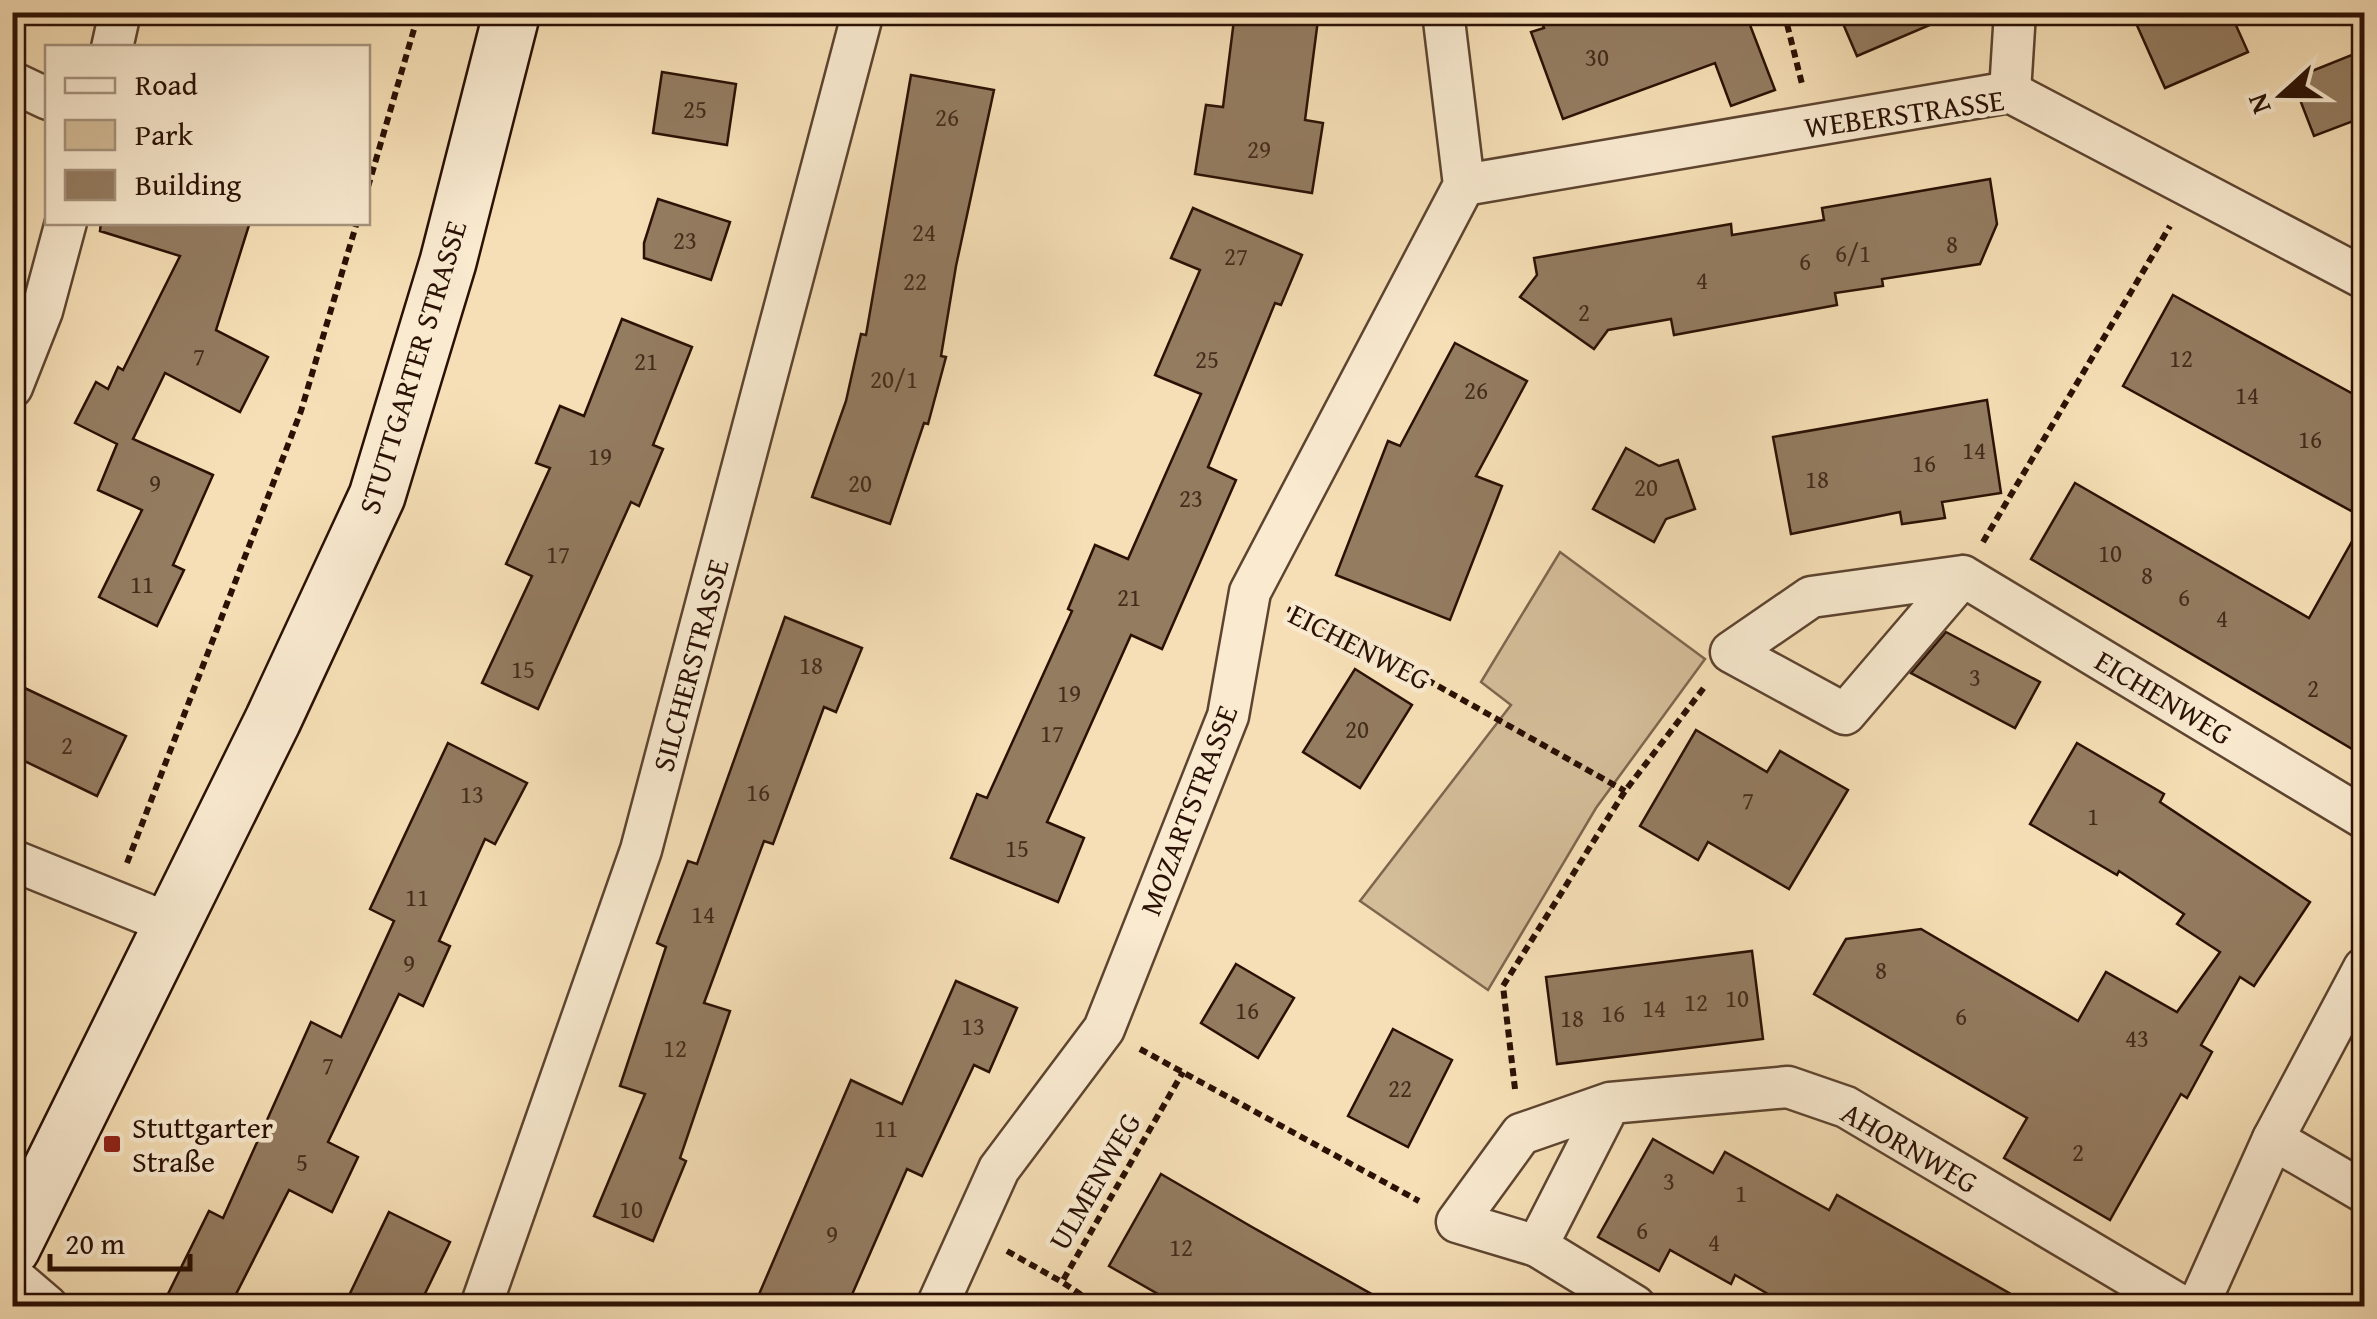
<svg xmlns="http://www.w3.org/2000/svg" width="2377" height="1319" font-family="'Gentium Book Plus',serif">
<rect width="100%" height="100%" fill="#f6dfb6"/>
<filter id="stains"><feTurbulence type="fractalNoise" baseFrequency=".002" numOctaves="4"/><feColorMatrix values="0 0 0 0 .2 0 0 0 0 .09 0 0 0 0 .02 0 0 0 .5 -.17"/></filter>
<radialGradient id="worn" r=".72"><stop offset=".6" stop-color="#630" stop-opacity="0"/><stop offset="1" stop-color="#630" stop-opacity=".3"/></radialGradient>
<path fill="#d3bc98" stroke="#7e664e" stroke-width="2.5" d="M1560,552L1705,659L1596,808L1488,990L1360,901L1511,705L1481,682Z"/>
<g fill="#947c61" stroke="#2a1104" stroke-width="2.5">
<path d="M1235,12H1319L1305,120L1323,123L1312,193L1195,174L1206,105L1223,107Z"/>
<path d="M1538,12H1745L1775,90L1731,106L1715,63L1563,119L1531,32L1544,28Z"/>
<path d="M1838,12H1958V13L1857,56Z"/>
<path d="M2131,12H2230L2248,52L2165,88Z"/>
<path d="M2364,50V117L2314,136L2292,79Z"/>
<path d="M662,72L736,84L727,145L653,133Z"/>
<path d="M911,75L994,90L956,266L941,356L946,357L928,424L924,423L890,524L812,497L846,401L861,334L866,335Z"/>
<path d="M1990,179L1997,224L1980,264L1882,279L1883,286L1835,293L1837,305L1674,335L1671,319L1608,330L1594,349L1520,297L1537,275L1534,258L1731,224L1732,235L1824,220L1822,208Z"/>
<path d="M658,199L730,222L711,280L644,258V243Z"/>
<path d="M1193,208L1302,255L1281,305L1275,303L1208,467L1236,480L1162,649L1131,635L1047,822L1084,838L1058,902L951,858L977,794L987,798L1072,611L1068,609L1095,545L1128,559L1201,394L1155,375L1200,270L1171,258Z"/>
<path d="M101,222H250L216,330L268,357L240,412L165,373L133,439L213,475L173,565L184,570L157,626L99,597L142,510L98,490L117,444L75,423L96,382L108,389L118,367L123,370L180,256L100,231Z"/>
<path d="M2173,295L2364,400V518L2123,386Z"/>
<path d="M622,319L692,347L653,445L663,449L639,506L631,502L538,709L482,683L532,576L506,564L550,468L536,463L560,406L584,416Z"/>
<path d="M1455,343L1527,381L1476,476L1502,486L1450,620L1336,575L1388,441L1400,446Z"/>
<path d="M1987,400L2001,493L1942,502L1945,518L1902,524L1900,512L1791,534L1773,437Z"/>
<path d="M1626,448L1659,466L1678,460L1695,509L1666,519L1654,542L1593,509Z"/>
<path d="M2075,483L2309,618L2364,520V756L2031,559Z"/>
<path d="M785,617L862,648L836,712L824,707L773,844L764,841L704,1003L730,1011L680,1158L686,1161L653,1241L594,1216L645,1094L620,1086L666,947L657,943L688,861L697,864Z"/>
<path d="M1946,632L2040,682L2015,728L1911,673Z"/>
<path d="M1355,669L1412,705L1360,788L1303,752Z"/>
<path d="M12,682L126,736L97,796L12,755Z"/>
<path d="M1696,730L1767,772L1780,751L1848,790L1789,889L1708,842L1698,860L1640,826Z"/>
<path d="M448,743L527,783L495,844L485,839L439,941L450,946L423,1006L399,994L328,1142L358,1157L332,1212L289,1190L230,1306H162L209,1211L223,1218L311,1022L341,1037L394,921L370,909Z"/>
<path d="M2077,743L2164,794L2160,802L2310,902L2254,986L2240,977L2201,1045L2212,1052L2187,1098L2181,1094L2110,1220L2004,1158L2027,1118L1814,994L1846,939L1921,929L2078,1021L2106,972L2177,1012L2220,952L2177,924L2184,914L2119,871L2117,875L2030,824Z"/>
<path d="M1752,951L1763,1039L1557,1064L1546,977Z"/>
<path d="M1236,964L1294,998L1258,1058L1201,1023Z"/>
<path d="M956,981L1017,1008L989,1072L974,1065L922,1176L907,1169L847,1306H754L851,1080L902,1104Z"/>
<path d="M1393,1029L1452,1060L1408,1147L1348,1116Z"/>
<path d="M1653,1139L1713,1173L1725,1152L1829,1210L1837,1195L2032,1306H1789L1735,1275L1731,1284L1670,1250L1659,1271L1598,1237Z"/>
<path d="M1161,1174L1252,1227L1393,1306H1179L1109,1266Z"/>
<path d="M389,1212L450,1242L419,1306H344Z"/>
</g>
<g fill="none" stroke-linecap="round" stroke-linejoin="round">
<g stroke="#5d4430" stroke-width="45">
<g id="street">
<path d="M112,48L120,12"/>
<path d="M12,82L48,99"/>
<path d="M2010,92L2015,12"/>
<path d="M1464,185L2010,92L2364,278"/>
<path d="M12,387L42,311L66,222"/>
<path d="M1963,576L1845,714L1731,652L1811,597L1963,576L2364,818"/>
<path d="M12,860L173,925"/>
<path d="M1610,1103L1537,1246L1457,1222L1521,1134L1610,1103L1788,1087L1846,1107L2181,1306"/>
<path d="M2273,1139L2364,1192"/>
<path d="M1537,1246L1635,1306"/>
<path d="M12,1276L47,1306"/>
<path d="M481,1306L641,850L863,12"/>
<path d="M937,1306L999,1169L1104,1029L1228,716L1250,592L1464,185L1443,12"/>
<path d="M2198,1306L2273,1139L2364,968"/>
</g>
</g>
<g stroke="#2a1104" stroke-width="60">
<path id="secondary" d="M12,1248L273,720L377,496L448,262L512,12"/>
</g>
<g stroke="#2a1104" stroke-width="6" stroke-dasharray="8 5" stroke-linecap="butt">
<path d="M1784,12L1802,84"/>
<path d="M368,187L419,12"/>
<path d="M1983,542L2170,226"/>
<path d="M1288,609L1365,645L1625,791"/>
<path d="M127,863L301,411L357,222"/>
<path d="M1140,1049L1419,1201"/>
<path d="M1515,1089L1503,986L1625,791L1706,685"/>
<path d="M1007,1251L1062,1282"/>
<path d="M1072,1306L1080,1294L1062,1282L1183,1072"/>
</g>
<use href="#street" stroke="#f9ead0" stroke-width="40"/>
<use href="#secondary" stroke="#f9ead0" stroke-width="55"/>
</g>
<rect fill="#8f2418" stroke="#f9ead0" stroke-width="4" x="102" y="1134" width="20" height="20" rx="5"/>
<g text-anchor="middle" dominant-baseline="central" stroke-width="9" stroke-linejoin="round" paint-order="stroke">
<g font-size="25" fill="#442c1b">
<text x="1597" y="57">30</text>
<text x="695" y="109">25</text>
<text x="947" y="117">26</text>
<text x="1259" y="149">29</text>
<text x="924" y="232">24</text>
<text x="685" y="240">23</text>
<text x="1952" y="244">8</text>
<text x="1853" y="253">6/1</text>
<text x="1236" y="256">27</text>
<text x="1805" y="261">6</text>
<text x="1702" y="280">4</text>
<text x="915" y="281">22</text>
<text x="1584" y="312">2</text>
<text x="199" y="356">7</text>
<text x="2181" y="358">12</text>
<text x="1207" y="359">25</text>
<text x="646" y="361">21</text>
<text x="894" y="379">20/1</text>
<text x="1476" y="390">26</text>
<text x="2247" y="395">14</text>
<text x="2310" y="439">16</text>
<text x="1974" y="450">14</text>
<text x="600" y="456">19</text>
<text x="1924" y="463">16</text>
<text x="1817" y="479">18</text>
<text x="155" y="483">9</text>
<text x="860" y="483">20</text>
<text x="1646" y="487">20</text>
<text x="1191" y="498">23</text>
<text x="2110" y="553">10</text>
<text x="558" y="554">17</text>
<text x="2147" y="575">8</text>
<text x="142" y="584">11</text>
<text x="1129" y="597">21</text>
<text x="2184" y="597">6</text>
<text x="2222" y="618">4</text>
<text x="811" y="665">18</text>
<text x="523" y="669">15</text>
<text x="1975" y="677">3</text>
<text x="2313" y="688">2</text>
<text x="1069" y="693">19</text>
<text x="1357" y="729">20</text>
<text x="1052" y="733">17</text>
<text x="67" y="745">2</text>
<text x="758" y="792">16</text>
<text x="472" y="794">13</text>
<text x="1748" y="800">7</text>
<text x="2093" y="816">1</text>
<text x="1017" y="848">15</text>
<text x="417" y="897">11</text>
<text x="703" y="914">14</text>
<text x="409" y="963">9</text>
<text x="1881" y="970">8</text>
<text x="1737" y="998">10</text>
<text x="1696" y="1002">12</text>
<text x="1654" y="1008">14</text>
<text x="1247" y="1010">16</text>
<text x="1613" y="1013">16</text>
<text x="1961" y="1016">6</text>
<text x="1572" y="1018">18</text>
<text x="973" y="1026">13</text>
<text x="2137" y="1038">43</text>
<text x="675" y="1048">12</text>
<text x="328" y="1065">7</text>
<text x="1400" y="1088">22</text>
<text x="886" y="1128">11</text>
<text x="2078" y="1152">2</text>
<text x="302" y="1162">5</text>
<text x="1669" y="1181">3</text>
<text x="1741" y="1193">1</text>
<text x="631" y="1209">10</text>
<text x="1642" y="1230">6</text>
<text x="832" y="1234">9</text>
<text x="1714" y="1242">4</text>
<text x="1181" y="1247">12</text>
</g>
<g font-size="30" fill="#2a1104" stroke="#f9ead0">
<text transform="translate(1904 113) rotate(-8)">WEBERSTRASSE</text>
<text transform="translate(412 367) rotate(-73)">STUTTGARTER STRASSE</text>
<text transform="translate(1360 646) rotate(27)">EICHENWEG</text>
<text transform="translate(690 665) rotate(-75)">SILCHERSTRASSE</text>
<text transform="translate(2164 697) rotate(31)">EICHENWEG</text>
<text transform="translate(1188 810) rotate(-69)">MOZARTSTRASSE</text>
<text transform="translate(1910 1147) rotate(30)">AHORNWEG</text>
<text transform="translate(1094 1181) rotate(-60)">ULMENWEG</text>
</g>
<g font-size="30" fill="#2a1104" stroke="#f9ead0" text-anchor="start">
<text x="132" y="1127">Stuttgarter<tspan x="132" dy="34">Straße</tspan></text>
</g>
</g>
<rect width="2377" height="1319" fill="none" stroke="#f6dfb6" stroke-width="50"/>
<rect x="15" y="15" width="2347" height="1289" fill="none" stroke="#2a1104" stroke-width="5"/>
<rect x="25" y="25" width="2327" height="1269" fill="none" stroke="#2a1104" stroke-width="2.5"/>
<rect x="45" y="45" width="325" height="180" fill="#f9ead0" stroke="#a6937e" stroke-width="2.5"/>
<rect x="65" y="78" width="50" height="15" fill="#f9ead0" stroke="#a6937e" stroke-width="2.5"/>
<text x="135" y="95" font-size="30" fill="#2a1104">Road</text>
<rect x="65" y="120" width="50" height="30" fill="#d3bc98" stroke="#a6937e" stroke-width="2.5"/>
<text x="135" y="145" font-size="30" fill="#2a1104">Park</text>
<rect x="65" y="170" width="50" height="30" fill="#947c61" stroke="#a6937e" stroke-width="2.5"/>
<text x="135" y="195" font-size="30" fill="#2a1104">Building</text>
<g transform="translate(2282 95) rotate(249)" stroke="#f9ead0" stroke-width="8" paint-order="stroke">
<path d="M0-8L18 38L0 25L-18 38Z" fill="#2a1104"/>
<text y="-15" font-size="28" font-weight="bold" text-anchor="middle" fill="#2a1104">N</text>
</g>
<path d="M50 1254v15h140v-15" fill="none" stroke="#2a1104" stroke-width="5"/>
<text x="65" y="1254" font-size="30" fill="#2a1104" stroke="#f9ead0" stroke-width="8" paint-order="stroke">20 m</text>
<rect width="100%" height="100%" filter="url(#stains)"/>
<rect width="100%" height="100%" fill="url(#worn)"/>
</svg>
